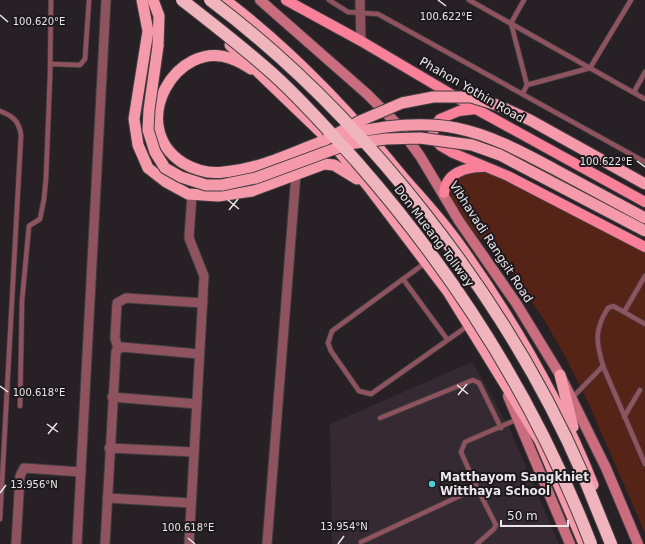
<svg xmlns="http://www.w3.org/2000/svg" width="645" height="544" font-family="'DejaVu Sans',sans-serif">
<rect width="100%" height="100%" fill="#272125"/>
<path fill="#352a31" d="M472,362L508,425L559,544H332L330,424Z"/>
<path fill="#552417" d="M466,168L491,170L645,251V533L588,402L566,358L543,318L518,281L481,239L459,221L448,185Z"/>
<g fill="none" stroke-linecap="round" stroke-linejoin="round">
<g stroke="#423d40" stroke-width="6">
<g id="service">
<path d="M329,0L348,12L378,14L645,162"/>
<path d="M469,0L645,99"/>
<path d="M524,0L511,23L527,85"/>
<path d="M50,64L80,65L85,59L89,0"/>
<path d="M634,92L645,72"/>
<path d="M523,93L527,85L590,68L631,0"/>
<path d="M0,111C13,116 19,121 21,135L0,519"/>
<path d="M425,263L332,331L328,343L331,351L359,391L371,394L469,325"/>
<path d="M403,279L447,339"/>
<path d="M624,312L645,324"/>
<path d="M603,366L645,464"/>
<path d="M572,398L603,366C596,342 594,330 608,308L613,306L624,312L645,276"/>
<path d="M20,406L22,301L29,226L40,219L44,199L46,178L50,76L51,0"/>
<path d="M624,417L640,390"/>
<path d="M380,418L473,380L479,383L501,428"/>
<path d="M361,542L477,488L461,452L465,442L518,419"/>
<path d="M477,544L494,529L496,525L477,488"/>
</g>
</g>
<g stroke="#423d40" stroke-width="11">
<g id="minor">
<path d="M360,0L361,41"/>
<path d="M118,349L115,338L117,303L126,298L203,303"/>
<path d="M112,397L197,404"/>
<path d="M109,448L194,452"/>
<path d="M107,498L191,503"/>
<path d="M16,544L20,476L24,468L81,472"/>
<path d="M77,544L106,0"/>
<path d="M105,544L116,351L122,347L199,354"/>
<path d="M189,544L204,276L189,238L192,194"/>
<path d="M267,544L296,174"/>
</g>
</g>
<g stroke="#423d40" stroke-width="12">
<g id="secondary">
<path d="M260,0L367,94L396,123L420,156L459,221L516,303L560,375L606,468L638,544"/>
<path d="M508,396L570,544"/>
</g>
</g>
<g stroke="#423d40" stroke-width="12">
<g id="primary">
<path d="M286,0L361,41L476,109L645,202"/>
<path d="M476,109L459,111L440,119L435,125L433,133L434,139L441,146L453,153L508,176L645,247"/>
<path d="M444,193C446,173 465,167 483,167"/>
</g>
</g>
<g stroke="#423d40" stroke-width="13">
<g id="trunk">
<path d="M142,0L148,31L134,119L138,145L148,168L166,182L188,194L218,196L252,191L324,164L334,165L357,179"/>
<path d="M153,0L159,16L158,46"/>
<path d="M225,0C291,50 350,112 402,176C421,198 441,219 458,243C511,317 559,399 593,485"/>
<path d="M230,45L332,143L368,186L449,293L540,441L584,544"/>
<path d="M251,69C245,65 238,61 232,59C177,37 125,126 183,163C195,170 210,174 224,172C260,169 292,153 325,140"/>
<path d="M560,375L573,427"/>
</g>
</g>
<g stroke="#423d40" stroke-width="14">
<path id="motorway" d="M583,475L611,544"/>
</g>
<use href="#service" stroke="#8e535e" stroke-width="4.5"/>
<use href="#minor" stroke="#8e535e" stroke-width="9"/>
<use href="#secondary" stroke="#ca6d7f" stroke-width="10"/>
<use href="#primary" stroke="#f98099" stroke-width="10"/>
<use href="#trunk" stroke="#f49aab" stroke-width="11"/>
<use href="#motorway" stroke="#f0b4bd" stroke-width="12"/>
<g stroke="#423d40" stroke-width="13" stroke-linecap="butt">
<g id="trunk-bridge">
<path d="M158,46L149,110L148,130L155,152L165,168L181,177L206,185H222L256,178L348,144L386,139L420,138L472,145L500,155L645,231"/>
<path d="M347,134C382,126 420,121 456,128C491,135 522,152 554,169C584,185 615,202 645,218"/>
<path d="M325,140L360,121L402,103L433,97H471L497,105L530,120L645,184"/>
</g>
</g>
<g stroke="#423d40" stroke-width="14" stroke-linecap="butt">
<g id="motorway-bridge">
<path d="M182,0C213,24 244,48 273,74C303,101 330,132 357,162C456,275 537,403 591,544"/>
<path d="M210,0C364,115 507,299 583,475"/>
</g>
</g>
<use href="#trunk-bridge" stroke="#f49aab" stroke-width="11"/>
<use href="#motorway-bridge" stroke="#f0b4bd" stroke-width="12"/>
</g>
<path fill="none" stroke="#eae6e9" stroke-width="1.5" d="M438,0L446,6M0,15L8,22M637,161L645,167M228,200L239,209M229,210L238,199M457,385L468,394M0,386L8,392M458,395L467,384M47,424L58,432M48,434L57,423M0,493L6,485M188,538L195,544M338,544L344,536"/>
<circle fill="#51ccd4" stroke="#1d181b" stroke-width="1.5" cx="432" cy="484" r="4"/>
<g text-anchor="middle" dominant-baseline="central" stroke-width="4" stroke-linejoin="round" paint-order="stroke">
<g font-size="12" fill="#eae6e9" stroke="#1d181b">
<text transform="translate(472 90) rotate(30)">Phahon Yothin Road</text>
<text transform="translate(434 236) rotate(53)">Don Mueang Tollway</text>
<text transform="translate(491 242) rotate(57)">Vibhavadi Rangsit Road</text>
</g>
<g font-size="12" font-weight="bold" fill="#eae6e9" stroke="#1d181b" text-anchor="start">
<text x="440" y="477">Matthayom Sangkhiet<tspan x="440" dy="14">Witthaya School</tspan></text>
</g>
</g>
<g font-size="10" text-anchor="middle" fill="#eae6e9" stroke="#1d181b" stroke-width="4" stroke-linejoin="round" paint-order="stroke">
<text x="446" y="20">100.622°E</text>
<text x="39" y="25">100.620°E</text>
<text x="606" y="165">100.622°E</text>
<text x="39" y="396">100.618°E</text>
<text x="34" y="488">13.956°N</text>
<text x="344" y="530">13.954°N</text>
<text x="188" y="531">100.618°E</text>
</g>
<path d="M501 520v6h67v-6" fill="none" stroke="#eae6e9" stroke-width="2"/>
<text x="507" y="520" font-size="12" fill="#eae6e9" stroke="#1d181b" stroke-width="3" paint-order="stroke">50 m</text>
</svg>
